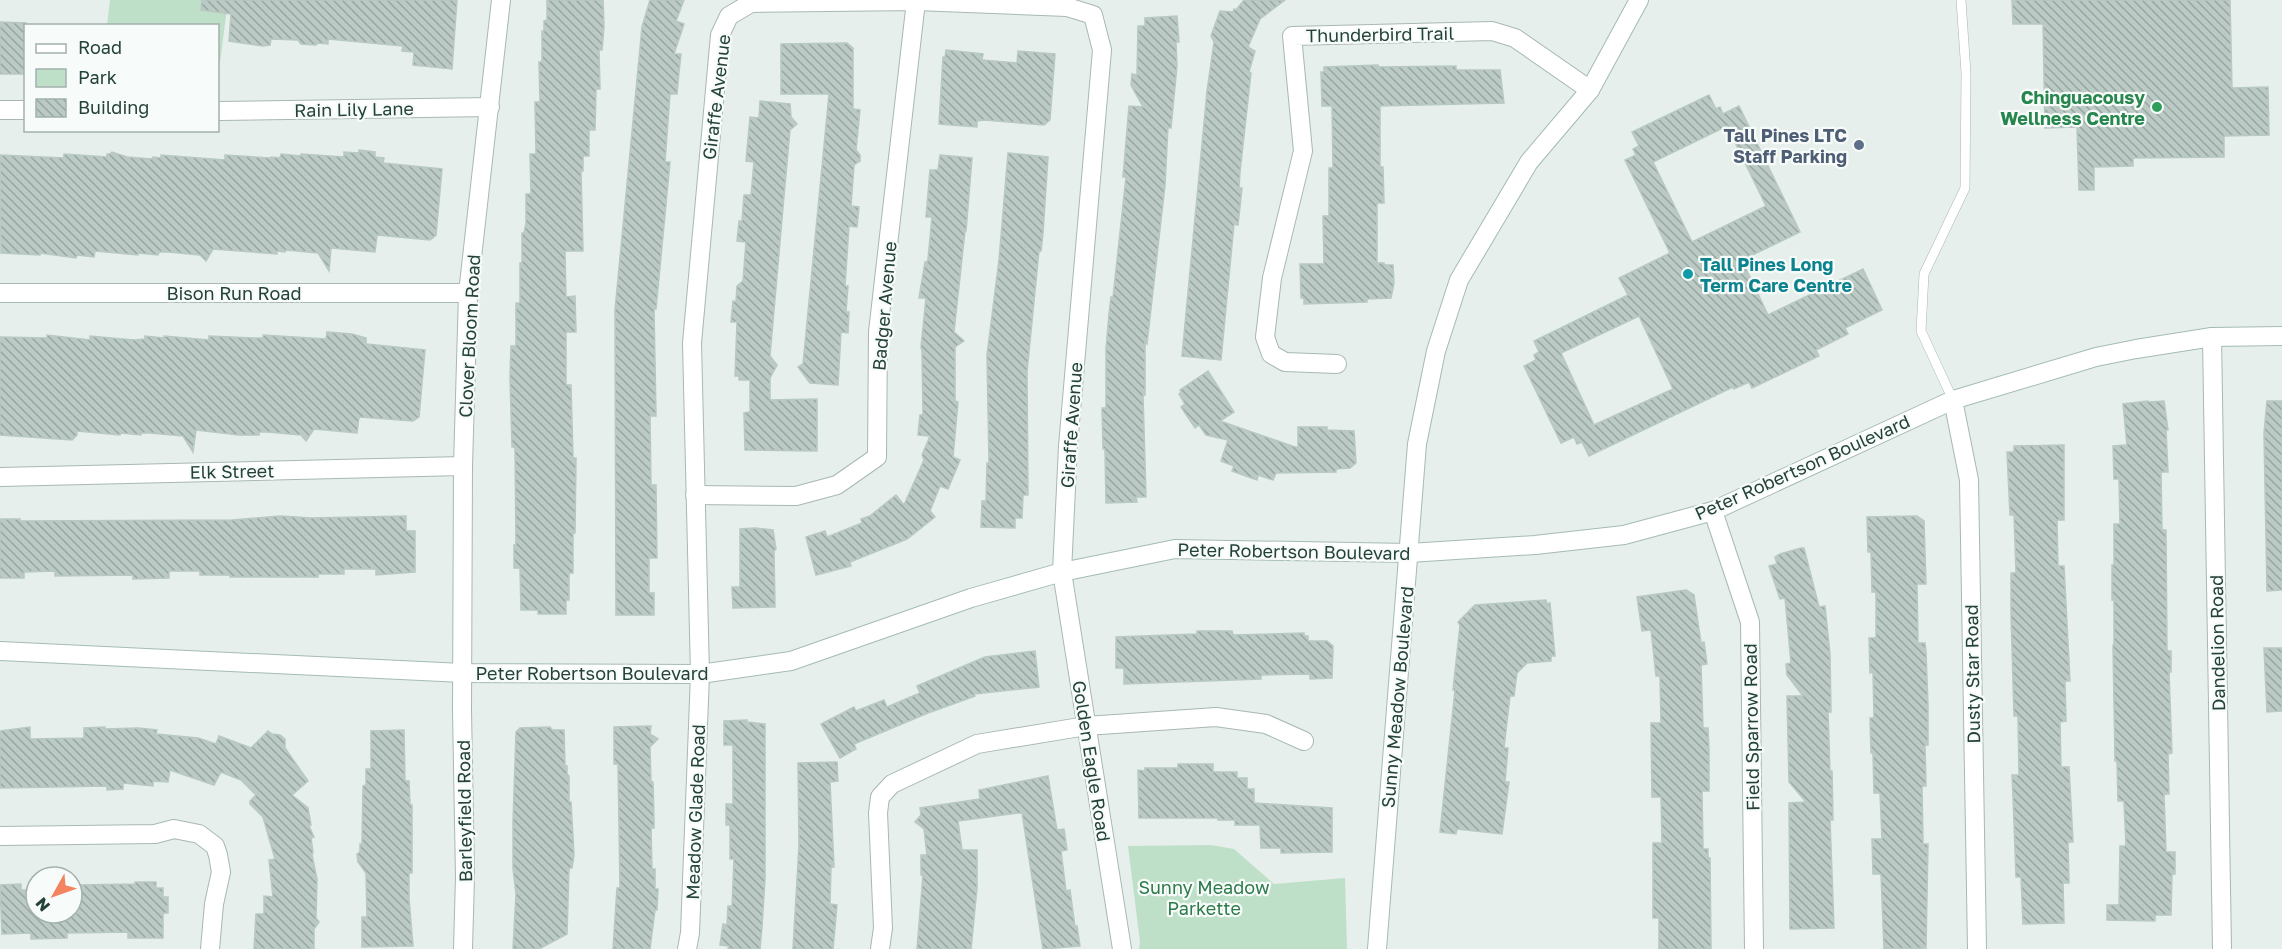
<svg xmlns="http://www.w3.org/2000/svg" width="2282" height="949" font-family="'Golos Text',sans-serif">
<defs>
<pattern id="building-back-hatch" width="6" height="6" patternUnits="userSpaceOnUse" patternTransform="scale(1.5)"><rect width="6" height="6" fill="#bbcac4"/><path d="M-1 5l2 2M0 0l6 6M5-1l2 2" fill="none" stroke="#98a6a0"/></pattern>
</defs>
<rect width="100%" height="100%" fill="#e6efeb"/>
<g fill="#bfe0c8">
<path d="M110,0H228L218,78V26H107Z"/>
<path d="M1211,845L1234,849L1274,884L1345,878L1347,949H1139L1140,942L1128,846Z"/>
</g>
<g fill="url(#building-back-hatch)" stroke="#b8c9c2" stroke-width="1.5" fill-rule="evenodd">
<path d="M202,0H457L452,69L413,65L414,52L402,51L403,46L328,39V44L318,43L316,45L301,44L298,40L271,39L270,45L263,46L229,41L231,14L201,10Z"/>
<path d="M547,0H603L604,27L602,50H599L600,89H596L595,130H589V156H583V171H581L583,251H565L566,297L575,296L576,332H566V385H571L573,458H576L575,533H573V573H569V600H566V614H538V610H521L520,568H514V545H516L515,447H512L510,378L511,346H516V303H520V263H522V233H524L526,223V194H531L530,154H536L535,102H540L539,62H542V31H544V21L547,20Z"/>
<path d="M650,0H684L676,21L684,24L674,54H681L679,72L677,94H670L665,162H670L656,309H654L656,416H650L651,485H656L657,558H649V593H654V615H616L615,310L642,27Z"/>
<path d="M1244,0H1285L1260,19L1248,47L1255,51L1249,72L1251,73L1240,172L1239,188H1242L1238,225L1234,224L1221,360L1182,356L1207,91L1214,42L1211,36L1220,11L1233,12L1234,9L1236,10Z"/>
<path d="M2012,0H2230L2232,88L2268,87L2269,135L2224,136V157L2133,158V166L2094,167V190H2079L2077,127L2045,128L2043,24H2013Z"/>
<path d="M1177,16L1179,42H1176L1177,66L1171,128L1168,127L1165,185L1147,344L1145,341V395H1143L1146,497H1136L1137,502L1106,503L1105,449H1103L1102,408H1106V349L1109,314L1111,297H1113L1126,177H1123L1129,106L1143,107L1131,85L1132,74L1137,75L1138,26H1145V18Z"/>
<path d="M0,22L26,23V74H0Z"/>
<path d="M847,43L853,48V109L860,110L856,150L860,155V161L854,165L851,206L859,207L857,227L849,226L845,286H848L846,312H849L848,333L841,332L838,385L810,383L798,367L803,364L829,94H781V44Z"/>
<path d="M946,50L983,54L982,60L1017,63L1018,51L1055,54L1050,120L1044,125L984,120L977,121V127L939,124L943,57H945Z"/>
<path d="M1378,65V67L1456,66V70H1500L1504,103L1380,106V167H1383L1384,203H1377V263H1384V265H1393L1394,283L1391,298L1367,299V302L1304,304V298H1301L1300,264H1324L1323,216H1329V168H1333L1332,106H1322L1321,72H1324V67Z"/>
<path d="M1709,95L1716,109L1720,107L1723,114L1739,106L1800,232L1742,260L1768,315L1863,269L1882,310L1845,328L1848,334L1816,350L1819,356L1752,388L1749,382L1734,389L1733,387L1589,456L1582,442L1577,444L1574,437L1561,443L1524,366L1536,360L1534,355L1539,352L1534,341L1628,295L1619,278L1670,253L1625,160L1636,155L1633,149L1639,146L1632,132ZM1727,126L1766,206L1692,242L1653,162ZM1639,316L1673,389L1594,425L1561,353Z"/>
<path d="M760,101L790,104L791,117L797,124L790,130L784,196L770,356L777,365L770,378V400L817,399V451L745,450L744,413L750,412V380H739V376H735L737,322H731L733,301L736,302L737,286L743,281L746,242L737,241L739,221H742L744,195H751L754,162L746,161L750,117L759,118Z"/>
<path d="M359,150L375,152V157L384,158L383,163L442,169L436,235L430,240L377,235L375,252L331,248L329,271L318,253L286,250L285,252L277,251V254L213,249L206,261L200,255L168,252H159L158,255L138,253V255L95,251L94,257L77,255L76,258L40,253V255L1,253L0,155L64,158V154L107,157V154H110L112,152L127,157L152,159L153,157L161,158V155L225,160V155L270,158L271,157L280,158L281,154L301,156V154L344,157V152L359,153Z"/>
<path d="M1008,153L1048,157L1043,233L1041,251H1039L1027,372L1028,495H1023L1022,518H1015V528L981,527L982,501H986L987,463H989L987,355L999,260Z"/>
<path d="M940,155L972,158L966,231H965L954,332L964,341L955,347V401L958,402L953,457L960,460L948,489L940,486L930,511L935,517L907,539L850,562L851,566L816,575L806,537L825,531L827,537L862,523L861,519L870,516L896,495L904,505L924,460L922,455L930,436L918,435L920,415H923L922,351L921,347L926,298H919L925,262H927L928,259L932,217H926L930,170H938Z"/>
<path d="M327,332L352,334L366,338V344L425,350L419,417L413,421L359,417L357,433L314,429L306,441L301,435L268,432H259V435H239L196,430L193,452L183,436L150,433H141V435L121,433L120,435L77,431V435L72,440L0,435V337L47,338V335L90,340V336L134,340L145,339V336L164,338V336L209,340V336L253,338H263V335L326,339Z"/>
<path d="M1208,371L1234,412L1220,421L1298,448V427H1327V430L1354,431L1356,463L1350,468L1336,469V472L1276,473L1273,480L1258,475L1257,480L1232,471L1234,466L1221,461L1228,440L1206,435L1199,425L1195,428L1181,407L1185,404L1179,394L1181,392L1180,390Z"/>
<path d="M2148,401L2149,402L2164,401L2168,430H2166L2168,472H2161L2162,530H2166L2167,651H2171V672H2169L2172,753L2168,754L2169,794H2164L2166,852H2175V874H2172L2171,915H2155V921L2107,920V905H2119L2120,846H2126L2124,801H2118L2117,761H2115L2113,645H2114V600H2112V565H2114V524H2120L2119,479H2114L2113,446L2127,445L2123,404Z"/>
<path d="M2267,401H2282V590L2267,591L2264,433Z"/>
<path d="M2064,445V520H2057L2058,566H2064L2070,681H2065L2066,721L2060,722L2061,767H2069L2073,842H2068L2069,883H2063L2064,923L2023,924L2021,877H2016L2013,797L2012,775H2019L2018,716H2014L2011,614V573H2016L2014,515H2010L2007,452H2014V446Z"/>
<path d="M280,516L311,518L406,516V531H415V572L376,575V569H344V574H318V577H230V575H200V571H169V578L133,579V575L55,576V571L24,572V578H0V519H20V521L232,520Z"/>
<path d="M1917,516L1924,521L1926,584H1917L1918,643H1925L1926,652L1928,705V745H1925L1926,786H1922L1923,844H1928L1926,948L1884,949L1881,874H1873L1872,839H1882L1880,793H1874L1873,753H1871L1870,718H1874L1873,672L1870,673L1869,638H1876V592H1872L1871,552H1868L1867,517Z"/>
<path d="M755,528L773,530L776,549L774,551L775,607L733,608L732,587H740V529Z"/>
<path d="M1801,548H1804L1819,607L1825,606L1830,654L1831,712H1828L1830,771H1832L1833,820H1830L1834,928L1790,929L1789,803L1806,802L1789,782L1787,696H1803L1787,675L1786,664L1791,663L1785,598L1780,599L1769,566L1777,564L1775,557L1780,554Z"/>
<path d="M1686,590L1694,595L1701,643L1704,642L1707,664L1701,665L1703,728H1708L1709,750V791H1702L1703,849H1708V858H1710L1711,949H1659V918H1653V843H1662L1661,797H1652L1651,723H1661L1660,676H1656L1651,630L1642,631L1637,597Z"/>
<path d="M1546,600L1547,604L1550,603L1555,656H1551V661L1527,663L1517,673L1514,696H1510L1504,748H1508L1505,782H1509L1502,834L1457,829L1456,834L1440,832L1455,690H1453L1460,625L1458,622L1475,605Z"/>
<path d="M1197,631H1232L1233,635L1304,633V636H1308V641H1327L1333,646L1332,678L1310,679V674L1261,675V679L1124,684V668H1116V637L1197,634Z"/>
<path d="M2264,648H2282V711L2267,712Z"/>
<path d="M1035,651L1039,687L974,694L975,696L928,713L854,744L856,749L840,758L821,724L854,707L856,711L884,700L887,707L920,693L917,686L985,657Z"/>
<path d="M747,720V722L765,724V879L762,927L760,949H728L729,946L720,945L723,924L727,925L728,906H732L734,859H730V825H726V804H733V745H724V721Z"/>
<path d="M651,726L650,734L658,739L650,747L651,782H653L654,821V828H651L652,869H655V889H658L657,910H655L650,949H613L617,888H620L618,764H614V727Z"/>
<path d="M30,727V739L84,738V728L105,727V729L138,728L157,730L156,734L198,738L216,744L219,736L251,748L268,731L272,734L280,735L285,739V748L308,781L292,795L308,808L311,825L309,826L314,837L311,838L313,852L312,855L317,879L316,918L319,922L314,929V949H254L256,914H264V896L273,897L269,860L275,859L263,817L250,804V801L256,795L241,780L221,772L214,785L170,770L168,782L153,781V786L123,783V789L107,790V786L0,788V731Z"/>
<path d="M550,727L552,730H564L565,766H567V774L569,776V802H571L574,855L572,868H569L567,934L539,949H513L516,894L513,868V822L516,732L520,728Z"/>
<path d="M404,730L405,781H409L410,805H412V873H409V899L413,946L362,947V917H367L366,873L358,862L357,854L360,852V844H362L363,786L366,785V769H371V731Z"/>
<path d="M837,762L838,781L830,782L834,867H831L830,904L837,905L833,949H793L799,845L798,763Z"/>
<path d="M1178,764H1213V772H1237V778H1247V789H1254V803L1332,808V852L1281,853V848H1261L1260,825H1235V820H1218V818H1139L1138,770L1145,771V768H1178Z"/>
<path d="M1048,776L1057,830L1064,829L1067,850L1061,851L1066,891L1070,890L1075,927L1077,926L1080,946L1043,949L1022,813H1018L958,821L962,850H977V888L971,949H917L923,875H921V855H927L924,829L915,822L921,815L920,808L980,799L979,790Z"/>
<path d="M135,882H156V888H163V897H168V913H163V938H128V932L67,933V938L31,939V933L2,934L0,885L21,884V890H36V913H78L77,885L135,884Z"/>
</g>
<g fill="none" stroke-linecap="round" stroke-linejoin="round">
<g stroke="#a8b8b2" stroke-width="10">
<path id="lane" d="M1953,400L1921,331L1924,274L1965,188L1966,73L1961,0"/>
</g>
<g stroke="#a8b8b2" stroke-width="20">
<g id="street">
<path d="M0,110H26"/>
<path d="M218,111L490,107"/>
<path d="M0,293H468"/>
<path d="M2212,337L2222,949"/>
<path d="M1337,364L1285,362L1271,354L1265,337L1272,278L1303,151L1292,36L1492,31L1515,38L1590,90"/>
<path d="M1953,400L1969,480L1977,949"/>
<path d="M0,477L463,466"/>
<path d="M695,495L796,496L837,485L877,457L878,332L916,1"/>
<path d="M1713,511L1750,622L1754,949"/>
<path d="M0,836L155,834L174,829L199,834L215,846L218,855L221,872L214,904L210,949"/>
<path d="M463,949L465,877L462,710L463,466L468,293L501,0"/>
<path d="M687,949L690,933L700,674L692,343L720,35L729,16L751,3L916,1L1067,7L1093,15L1102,50L1068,446L1062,572L1122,949"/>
<path d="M880,949L883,928L878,813L880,797L892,784L977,744L1086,726L1216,717L1266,724L1304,741"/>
</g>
</g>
<g stroke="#a4bbb3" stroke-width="20">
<g id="secondary">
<path d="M0,651L463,673L700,674L791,661L971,598L1062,572L1175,549L1409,553L1535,545L1624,535L1713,511L1953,400L2096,357L2136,349L2212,337L2282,336"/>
<path d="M1377,949L1417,444L1436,351L1459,280L1529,162L1590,90L1639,0"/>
</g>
</g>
<use href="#lane" stroke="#fff" stroke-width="9"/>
<use href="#street" stroke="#fff" stroke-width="18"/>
<use href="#secondary" stroke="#fff" stroke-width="18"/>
</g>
<circle fill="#2e9e5b" stroke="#f7fbf9" stroke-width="2" cx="2157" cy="107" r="6"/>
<circle fill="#5c6f8a" stroke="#f7fbf9" stroke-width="2" cx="1859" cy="145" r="6"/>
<circle fill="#0f9aa8" stroke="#f7fbf9" stroke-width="2" cx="1688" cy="274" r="6"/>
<g text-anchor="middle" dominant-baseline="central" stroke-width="4.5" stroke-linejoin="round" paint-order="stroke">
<g font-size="18" fill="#24423a" stroke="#f7fbf9">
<text transform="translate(1380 34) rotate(-1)">Thunderbird Trail</text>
<text transform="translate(716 97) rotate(-83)">Giraffe Avenue</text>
<text transform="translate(354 109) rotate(-1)">Rain Lily Lane</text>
<text x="234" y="293">Bison Run Road</text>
<text transform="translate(884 306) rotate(-85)">Badger Avenue</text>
<text transform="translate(469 336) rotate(-87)">Clover Bloom Road</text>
<text transform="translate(1071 425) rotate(-86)">Giraffe Avenue</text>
<text transform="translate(1802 467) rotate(-24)">Peter Robertson Boulevard</text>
<text transform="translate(232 471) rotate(-1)">Elk Street</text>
<text transform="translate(1294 551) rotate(1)">Peter Robertson Boulevard</text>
<text transform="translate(2217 643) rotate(-91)">Dandelion Road</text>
<text x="592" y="673">Peter Robertson Boulevard</text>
<text transform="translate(1972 674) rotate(-91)">Dusty Star Road</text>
<text transform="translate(1397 697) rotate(-85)">Sunny Meadow Boulevard</text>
<text transform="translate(1751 727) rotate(-91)">Field Sparrow Road</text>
<text transform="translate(1092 761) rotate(81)">Golden Eagle Road</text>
<text transform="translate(464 811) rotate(-91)">Barleyfield Road</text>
<text transform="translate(695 812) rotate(-88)">Meadow Glade Road</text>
</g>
<g font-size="18" font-weight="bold" fill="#27864d" stroke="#f7fbf9" text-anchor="end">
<text x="2145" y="97">Chinguacousy<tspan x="2145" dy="21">Wellness Centre</tspan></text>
</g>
<g font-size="18" font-weight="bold" fill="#4e5e75" stroke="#f7fbf9" text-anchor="end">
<text x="1847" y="135">Tall Pines LTC<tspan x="1847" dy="21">Staff Parking</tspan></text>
</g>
<g font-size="18" font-weight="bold" fill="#0d838f" stroke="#f7fbf9" text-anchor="start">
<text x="1700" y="264">Tall Pines Long<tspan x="1700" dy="21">Term Care Centre</tspan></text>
</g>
<g font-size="18" fill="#2d7a4b" stroke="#f7fbf9">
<text x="1204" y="887">Sunny Meadow<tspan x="1204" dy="21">Parkette</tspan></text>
</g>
</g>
<rect x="24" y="24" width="195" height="108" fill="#f7fbf9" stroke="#a3b1ad" stroke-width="1.5"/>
<rect x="36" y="44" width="30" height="9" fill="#ffffff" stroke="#a3b1ad" stroke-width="1.5"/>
<text x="78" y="54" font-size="18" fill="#24423a">Road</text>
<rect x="36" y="69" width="30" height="18" fill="#bfe0c8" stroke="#a3b1ad" stroke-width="1.5"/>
<text x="78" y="84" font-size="18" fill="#24423a">Park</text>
<rect x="36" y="99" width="30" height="18" fill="url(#building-back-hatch)" stroke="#a3b1ad" stroke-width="1.5"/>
<text x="78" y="114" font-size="18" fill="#24423a">Building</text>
<g transform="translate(54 895) rotate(230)"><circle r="28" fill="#f7fbf9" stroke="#a3b1ad" stroke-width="1.5"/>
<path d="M0-4.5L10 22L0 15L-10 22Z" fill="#f4845f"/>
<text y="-9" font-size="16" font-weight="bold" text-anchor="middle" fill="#24423a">N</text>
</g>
</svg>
